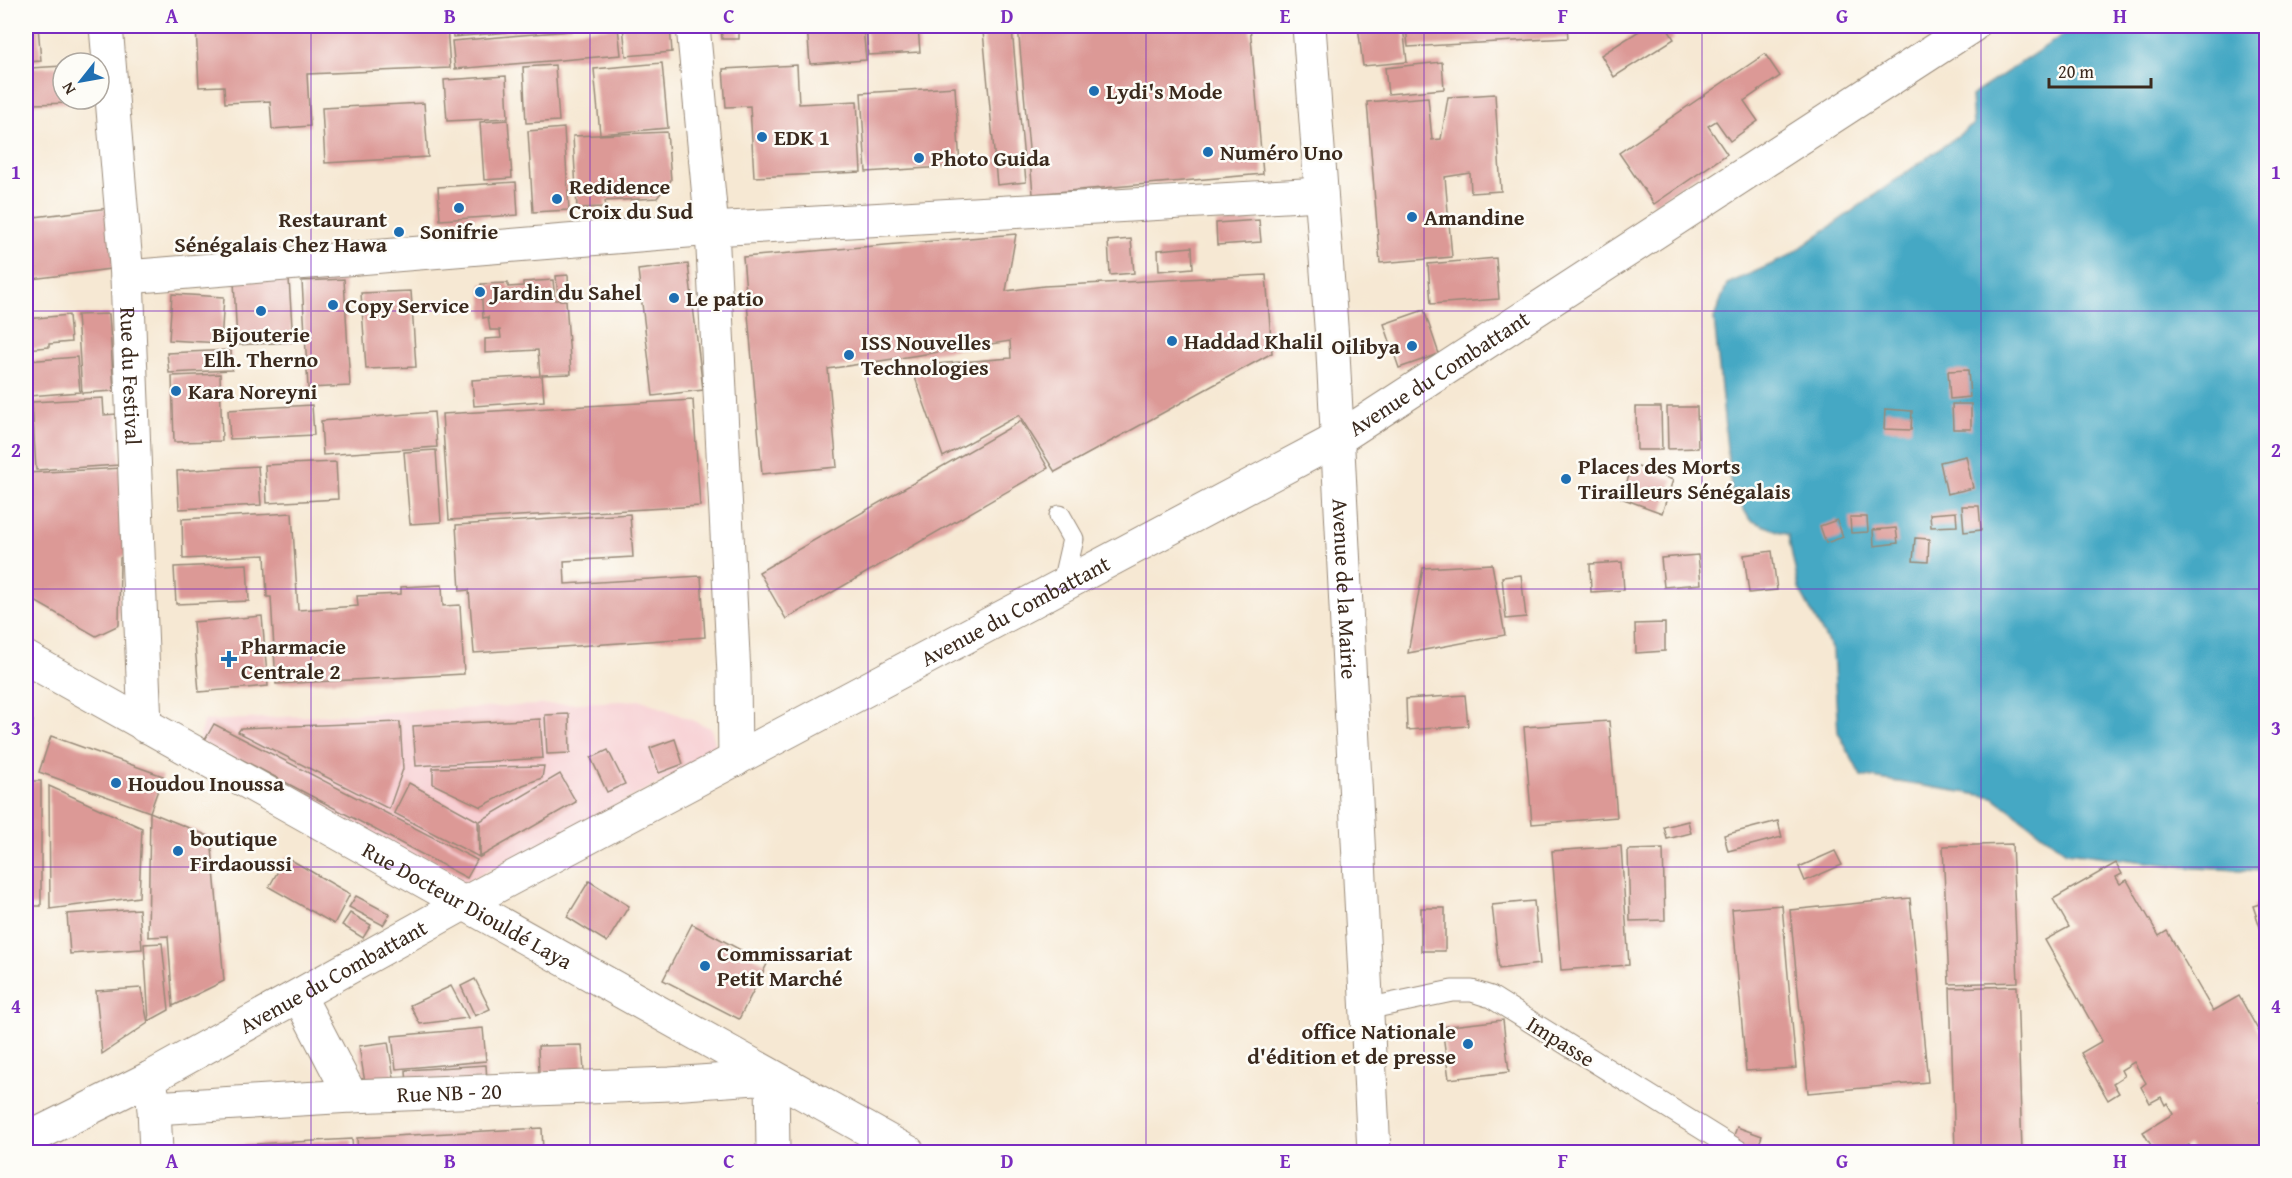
<svg xmlns="http://www.w3.org/2000/svg" width="2292" height="1178" font-family="'Gentium Book Plus',serif">
<rect width="100%" height="100%" fill="#fdfcf7"/>
<filter id="ink" filterUnits="userSpaceOnUse"><feTurbulence type="fractalNoise" baseFrequency=".0167" numOctaves="2"/><feDisplacementMap in="SourceGraphic" scale="12" xChannelSelector="R" yChannelSelector="G"/><feConvolveMatrix kernelMatrix="1 2 1 2 8 2 1 2 1" color-interpolation-filters="sRGB"/></filter>
<filter id="wash" filterUnits="userSpaceOnUse"><feTurbulence type="fractalNoise" baseFrequency=".008" numOctaves="4" result="noise"/><feDisplacementMap in="SourceGraphic" scale="24" xChannelSelector="R" yChannelSelector="G"/><feGaussianBlur stdDeviation="1.35" result="paint"/><feColorMatrix in="noise" values="0 0 0 0 0 0 0 0 0 0 0 0 0 0 0 0 0 1.4 0 .05"/><feComposite in="paint" operator="in"/></filter>
<g filter="url(#wash)">
<rect width="100%" height="100%" fill="#f6e8d3"/>
<path fill="#f7cfd3" d="M642,700L711,728L718,753L462,884L199,741L203,721Z"/>
<path fill="#44a8c4" stroke="#406971" stroke-width="1.5" d="M2076,26H2266V871L2194,868L2066,852L1993,797L1861,776L1838,732L1833,652L1799,589L1788,535L1750,520L1731,488L1714,318L1727,284L1786,258L1973,125L1971,96Z"/>
<g id="blocks">
<g fill="#dc9996">
<path d="M26,26H38L41,61L26,62Z"/>
<path d="M196,26H447L450,68L307,74L310,126L272,129L270,101L225,103L224,86L199,87Z"/>
<path d="M452,26H570V27L453,37Z"/>
<path d="M623,26H670L672,52L626,56Z"/>
<path d="M721,26H739V39H722Z"/>
<path d="M807,26H863L866,60L810,64Z"/>
<path d="M866,26H918L920,52L868,55Z"/>
<path d="M1018,26H1250L1263,174L1033,194Z"/>
<path d="M1358,26H1403L1407,62L1363,66Z"/>
<path d="M1406,26H1567L1568,38L1408,47Z"/>
<path d="M1647,26H1666L1674,39L1614,77L1601,55Z"/>
<path d="M618,27L621,55L455,69L452,41Z"/>
<path d="M1012,29L1026,182L997,185L983,31Z"/>
<path d="M1765,54L1780,76L1744,101L1758,121L1730,141L1716,121L1708,126L1727,154L1654,204L1619,153Z"/>
<path d="M1442,62L1444,89L1388,94L1385,68Z"/>
<path d="M662,63L668,128L600,134L594,69Z"/>
<path d="M555,65L559,121L526,123L523,67Z"/>
<path d="M797,65L799,104L857,101L861,172L754,177L750,106L726,107L723,69Z"/>
<path d="M63,66V99H74V103L31,104L30,68Z"/>
<path d="M506,76L508,118L447,121L444,80Z"/>
<path d="M955,87L960,166L866,172L861,93Z"/>
<path d="M1495,94L1501,191L1471,193L1470,173L1445,177L1452,257L1380,263L1367,102L1428,97L1432,140L1441,139L1448,97Z"/>
<path d="M424,103L428,157L325,163L322,108Z"/>
<path d="M508,120L512,178L484,180L480,122Z"/>
<path d="M564,128L569,210L533,212L528,131Z"/>
<path d="M667,132L671,180L657,198L605,201L606,207L577,208L573,136Z"/>
<path d="M516,182L518,215L440,220L438,187Z"/>
<path d="M109,208L118,268L32,279L26,218Z"/>
<path d="M1259,220L1261,242L1217,245L1216,223Z"/>
<path d="M1016,234L1006,291L1044,286L1266,275L1272,353L1055,472L1019,415L943,457L911,366L1011,358L1010,341L828,369L837,467L762,474L743,257Z"/>
<path d="M1131,239L1134,273L1110,275L1108,241Z"/>
<path d="M1192,247L1193,268L1159,271L1158,250Z"/>
<path d="M1496,258L1499,299L1431,304L1428,264Z"/>
<path d="M688,264L703,390L653,396L638,270Z"/>
<path d="M568,275L569,295L558,296L556,276Z"/>
<path d="M289,279L293,342L237,345L234,281Z"/>
<path d="M344,279L350,386L308,388L302,281Z"/>
<path d="M553,280L555,300H566L571,374L542,375L544,401L474,406L472,380L540,376L538,350L485,353V339L501,338L500,330H490L488,317L483,318L481,284L508,283V287L523,286V282Z"/>
<path d="M411,291L416,367L366,369L361,293Z"/>
<path d="M172,294L224,297L221,343L169,340Z"/>
<path d="M1424,310L1439,354L1399,368L1384,324Z"/>
<path d="M109,314L114,391L82,393L77,315Z"/>
<path d="M69,315L71,342L49,344V347L26,349V319Z"/>
<path d="M231,350L232,370L169,373L167,353Z"/>
<path d="M77,357L80,392L29,396L26,361Z"/>
<path d="M1968,370L1970,397L1950,399L1948,371Z"/>
<path d="M220,374L222,441L174,442L172,376Z"/>
<path d="M103,398L104,415L117,414L120,465L36,470L32,402Z"/>
<path d="M693,400L700,506L449,520L442,414Z"/>
<path d="M1952,404H1971V429H1953Z"/>
<path d="M312,405L314,435L230,439L228,410Z"/>
<path d="M1636,407H1661L1662,450H1637Z"/>
<path d="M1667,407H1697L1698,448L1668,449Z"/>
<path d="M1885,409L1912,411L1911,430L1884,429Z"/>
<path d="M434,412L437,447L323,455L321,421Z"/>
<path d="M1021,421L1048,468L786,619L759,572Z"/>
<path d="M436,450L441,522L410,524L404,452Z"/>
<path d="M1966,456L1973,488L1947,494L1940,462Z"/>
<path d="M336,462L338,499L267,503L265,465Z"/>
<path d="M1633,465L1673,480L1662,513L1621,498Z"/>
<path d="M258,466L261,505L179,509L177,471Z"/>
<path d="M123,468L130,553L120,558L119,625L96,636L26,596V473Z"/>
<path d="M1962,506H1979L1981,530L1964,532Z"/>
<path d="M1956,512L1957,526L1931,527L1930,514Z"/>
<path d="M292,513L298,610L358,606L357,596L401,594V587L442,585L443,606L460,605L464,674L276,684L271,597H267L265,555L183,559L182,519Z"/>
<path d="M630,514L633,557L564,561L565,584L701,576L705,637L474,653L469,590L460,591L456,525Z"/>
<path d="M1850,517H1867L1868,532L1851,533Z"/>
<path d="M1837,520L1843,537L1826,543L1820,526Z"/>
<path d="M1896,528L1898,543L1874,546L1873,530Z"/>
<path d="M1915,538L1929,539L1928,562L1913,561Z"/>
<path d="M1772,551L1777,590L1749,593L1744,555Z"/>
<path d="M1698,555L1701,584L1664,587L1661,558Z"/>
<path d="M1622,562L1624,590L1591,592L1590,564Z"/>
<path d="M247,564L249,601L176,604L174,567Z"/>
<path d="M1492,564L1505,635L1408,653L1423,568Z"/>
<path d="M1521,575L1526,617L1506,619L1502,577Z"/>
<path d="M262,616L268,686L199,692L193,622Z"/>
<path d="M1665,623V651L1636,653L1635,624Z"/>
<path d="M1465,695L1468,726L1407,730L1406,699Z"/>
<path d="M569,714L570,753L547,754L545,715Z"/>
<path d="M26,715L33,721L26,746Z"/>
<path d="M540,719L543,758L416,766L413,726Z"/>
<path d="M1609,721L1617,817L1532,824L1524,727Z"/>
<path d="M400,722L403,769L389,809L238,732L241,728Z"/>
<path d="M214,724L477,860L467,878L205,740Z"/>
<path d="M51,736L163,776L150,812L39,772Z"/>
<path d="M675,739L683,764L659,773L650,748Z"/>
<path d="M608,750L625,784L607,792L591,758Z"/>
<path d="M544,766L542,778L523,785L481,807L433,784V768Z"/>
<path d="M560,774L576,802L480,857V821Z"/>
<rect x="26" y="781" width="15" height="125"/>
<path d="M409,783L478,821L479,857L394,813Z"/>
<path d="M49,786L142,828L139,897L50,909Z"/>
<path d="M150,812L211,837L224,981L173,1006L168,936L148,937Z"/>
<path d="M1688,821L1691,833L1667,839L1664,827Z"/>
<path d="M1778,821L1782,837L1728,851L1724,835Z"/>
<path d="M2012,844L2018,982L1949,984L1943,846Z"/>
<path d="M1621,846L1629,965L1561,970L1552,851Z"/>
<path d="M1663,849L1665,920L1630,921L1628,850Z"/>
<path d="M1835,851L1842,865L1805,881L1799,867Z"/>
<path d="M286,857L350,894L334,924L269,887Z"/>
<path d="M2116,863L2122,874L2116,877L2120,884L2127,880L2159,936L2167,931L2213,1011L2239,996L2266,1044V1098L2259,1102L2266,1114V1152H2193L2189,1145L2176,1152H2155L2143,1132L2173,1114L2167,1103L2165,1105L2161,1097L2150,1103L2141,1087L2146,1083L2134,1062L2121,1070L2124,1076L2113,1083L2119,1093L2108,1100L2081,1053L2102,1041L2045,940L2069,927L2053,899Z"/>
<path d="M589,881L629,906L607,942L567,917Z"/>
<path d="M356,896L390,914L383,925L349,907Z"/>
<path d="M1910,898L1928,1082L1808,1093L1790,910Z"/>
<path d="M1534,901L1540,964L1499,969L1492,905Z"/>
<path d="M2266,902V945L2253,906Z"/>
<path d="M1782,905L1796,1068L1746,1071L1732,909Z"/>
<rect x="1421" y="908" width="24" height="43"/>
<path d="M139,909L142,949L70,954L67,914Z"/>
<path d="M350,913L371,925L363,938L342,925Z"/>
<path d="M692,924L767,964L739,1019L663,980Z"/>
<path d="M162,943L169,1010L149,1021L144,944Z"/>
<path d="M475,979L490,1009L475,1016L461,986Z"/>
<path d="M451,986L468,1018L420,1024L410,1005Z"/>
<path d="M2017,986L2022,1152H1955L1950,988Z"/>
<path d="M141,988L148,1023L102,1054L96,991Z"/>
<path d="M1503,1020L1509,1072L1449,1079L1442,1027Z"/>
<path d="M483,1028L486,1061L396,1069L392,1036Z"/>
<path d="M388,1042L395,1084L366,1089L359,1046Z"/>
<path d="M582,1045L584,1071L539,1073L538,1046Z"/>
<path d="M486,1065L487,1082L407,1086L406,1070Z"/>
<path d="M1737,1127L1762,1136L1756,1152H1749L1730,1146Z"/>
<path d="M542,1128L543,1152H358L357,1138Z"/>
<path d="M352,1139L353,1152H220V1146Z"/>
<path d="M746,1149V1152H719V1151Z"/>
</g>
</g>
</g>
<g filter="url(#ink)">
<use href="#blocks" fill-opacity="0" stroke="#988978" stroke-width="1.5"/>
<g fill="none" stroke-linecap="round" stroke-linejoin="round">
<g stroke="#988978" stroke-width="23">
<g id="service">
<path d="M1060,516L1073,539L1062,587"/>
<path d="M1366,1009L1452,991H1472L1491,997L1740,1152"/>
</g>
</g>
<g stroke="#988978" stroke-width="35">
<g id="minor">
<path id="s1" d="M106,26L127,277L145,726"/>
<path d="M693,26L712,229L734,675L735,760"/>
<path d="M127,277L712,229L1321,194"/>
<path d="M299,996L351,1096"/>
<path id="s2" d="M150,1078L154,1108L351,1096L670,1084L772,1077L773,1152"/>
<path d="M154,1108L156,1152"/>
<path id="s3" d="M26,1140L150,1078L463,904L1336,440L1972,26"/>
</g>
</g>
<g stroke="#988978" stroke-width="35">
<g id="tertiary">
<path id="s4" d="M1309,26L1333,353L1374,1152"/>
<path id="s5" d="M26,658L908,1152"/>
</g>
</g>
<use href="#service" stroke="#fff" stroke-width="21"/>
<use href="#minor" stroke="#fff" stroke-width="33"/>
<use href="#tertiary" stroke="#fff" stroke-width="33"/>
</g>
</g>
<path fill="none" stroke="#7b2cbf" stroke-width="1.5" stroke-opacity="0.55" d="M311,26V1152M590,26V1152M868,26V1152M1146,26V1152M1424,26V1152M1702,26V1152M1981,26V1152M26,311H2266M26,589H2266M26,867H2266"/>
<g fill="#1f6fb2" stroke="#fdfcf7" stroke-width="2">
<circle cx="1094" cy="91" r="6"/>
<circle cx="762" cy="137" r="6"/>
<circle cx="1208" cy="152" r="6"/>
<circle cx="919" cy="158" r="6"/>
<circle cx="557" cy="199" r="6"/>
<circle cx="459" cy="208" r="6"/>
<circle cx="1412" cy="217" r="6"/>
<circle cx="399" cy="232" r="6"/>
<circle cx="480" cy="292" r="6"/>
<circle cx="674" cy="298" r="6"/>
<circle cx="333" cy="305" r="6"/>
<circle cx="261" cy="311" r="6"/>
<circle cx="1172" cy="341" r="6"/>
<circle cx="1412" cy="346" r="6"/>
<circle cx="849" cy="355" r="6"/>
<circle cx="176" cy="391" r="6"/>
<circle cx="1566" cy="479" r="6"/>
<path d="M226 650h6v6h6v6h-6v6h-6v-6h-6v-6h6z"/>
<circle cx="116" cy="783" r="6"/>
<circle cx="178" cy="851" r="6"/>
<circle cx="705" cy="966" r="6"/>
<circle cx="1468" cy="1044" r="6"/>
</g>
<g text-anchor="middle" dominant-baseline="central" stroke-width="5" stroke-linejoin="round" paint-order="stroke">
<g font-size="22" font-weight="bold" fill="#3b2a1e" stroke="#fdfcf7" text-anchor="start">
<text x="1106" y="91">Lydi's Mode</text>
<text x="774" y="137">EDK 1</text>
<text x="1220" y="152">Numéro Uno</text>
<text x="931" y="158">Photo Guida</text>
<text x="569" y="186">Redidence<tspan x="569" dy="25">Croix du Sud</tspan></text>
<text x="1424" y="217">Amandine</text>
<text x="387" y="219" text-anchor="end">Restaurant<tspan x="387" dy="25">Sénégalais Chez Hawa</tspan></text>
<text x="459" y="231" text-anchor="middle">Sonifrie</text>
<text x="492" y="292">Jardin du Sahel</text>
<text x="686" y="298">Le patio</text>
<text x="345" y="305">Copy Service</text>
<text x="261" y="334" text-anchor="middle">Bijouterie<tspan x="261" dy="25">Elh. Therno</tspan></text>
<text x="1184" y="341">Haddad Khalil</text>
<text x="861" y="342">ISS Nouvelles<tspan x="861" dy="25">Technologies</tspan></text>
<text x="1400" y="346" text-anchor="end">Oilibya</text>
<text x="188" y="391">Kara Noreyni</text>
<text x="1578" y="466">Places des Morts<tspan x="1578" dy="25">Tirailleurs Sénégalais</tspan></text>
<text x="241" y="646">Pharmacie<tspan x="241" dy="25">Centrale 2</tspan></text>
<text x="128" y="783">Houdou Inoussa</text>
<text x="190" y="838">boutique<tspan x="190" dy="25">Firdaoussi</tspan></text>
<text x="717" y="953">Commissariat<tspan x="717" dy="25">Petit Marché</tspan></text>
<text x="1456" y="1031" text-anchor="end">office Nationale<tspan x="1456" dy="25">d'édition et de presse</tspan></text>
</g>
<g font-size="22" fill="#3b2a1e" stroke="#fdfcf7">
<text stroke="none"><textPath href="#s3" startOffset="1608">Avenue du Combattant</textPath></text>
<text stroke="none"><textPath href="#s1" startOffset="351">Rue du Festival</textPath></text>
<text stroke="none"><textPath href="#s4" startOffset="564">Avenue de la Mairie</textPath></text>
<text stroke="none"><textPath href="#s3" startOffset="1122">Avenue du Combattant</textPath></text>
<text stroke="none"><textPath href="#s5" startOffset="506">Rue Docteur Diouldé Laya</textPath></text>
<text stroke="none"><textPath href="#s3" startOffset="348">Avenue du Combattant</textPath></text>
<text transform="translate(1561 1041) rotate(32)">Impasse</text>
<text stroke="none"><textPath href="#s2" startOffset="326">Rue NB - 20</textPath></text>
</g>
</g>
<rect width="2292" height="1178" fill="none" stroke="#fdfcf7" stroke-width="66"/>
<g transform="translate(81 81) rotate(239)"><circle r="28" fill="#fdfcf7" stroke="#afa8a0" stroke-width="1.5"/>
<path d="M0-4.5L10 22L0 15L-10 22Z" fill="#1f6fb2"/>
<text y="-9" font-size="16" font-weight="bold" text-anchor="middle" fill="#3b2a1e">N</text>
</g>
<path d="M2049 78v9h102v-9" fill="none" stroke="#3b2a1e" stroke-width="3"/>
<text x="2058" y="78" font-size="18" fill="#3b2a1e" stroke="#fdfcf7" stroke-width="4.5" paint-order="stroke">20 m</text>
<rect x="33" y="33" width="2226" height="1112" fill="none" stroke="#7b2cbf" stroke-width="2"/>
<g font-size="20" text-anchor="middle" font-weight="bold" fill="#7b2cbf">
<text x="172" y="23">A</text>
<text x="450" y="23">B</text>
<text x="729" y="23">C</text>
<text x="1007" y="23">D</text>
<text x="1285" y="23">E</text>
<text x="1563" y="23">F</text>
<text x="1842" y="23">G</text>
<text x="2120" y="23">H</text>
<text x="16" y="179">1</text>
<text x="2276" y="179">1</text>
<text x="16" y="457">2</text>
<text x="2276" y="457">2</text>
<text x="16" y="735">3</text>
<text x="2276" y="735">3</text>
<text x="16" y="1013">4</text>
<text x="2276" y="1013">4</text>
<text x="172" y="1168">A</text>
<text x="450" y="1168">B</text>
<text x="729" y="1168">C</text>
<text x="1007" y="1168">D</text>
<text x="1285" y="1168">E</text>
<text x="1563" y="1168">F</text>
<text x="1842" y="1168">G</text>
<text x="2120" y="1168">H</text>
</g>
</svg>
